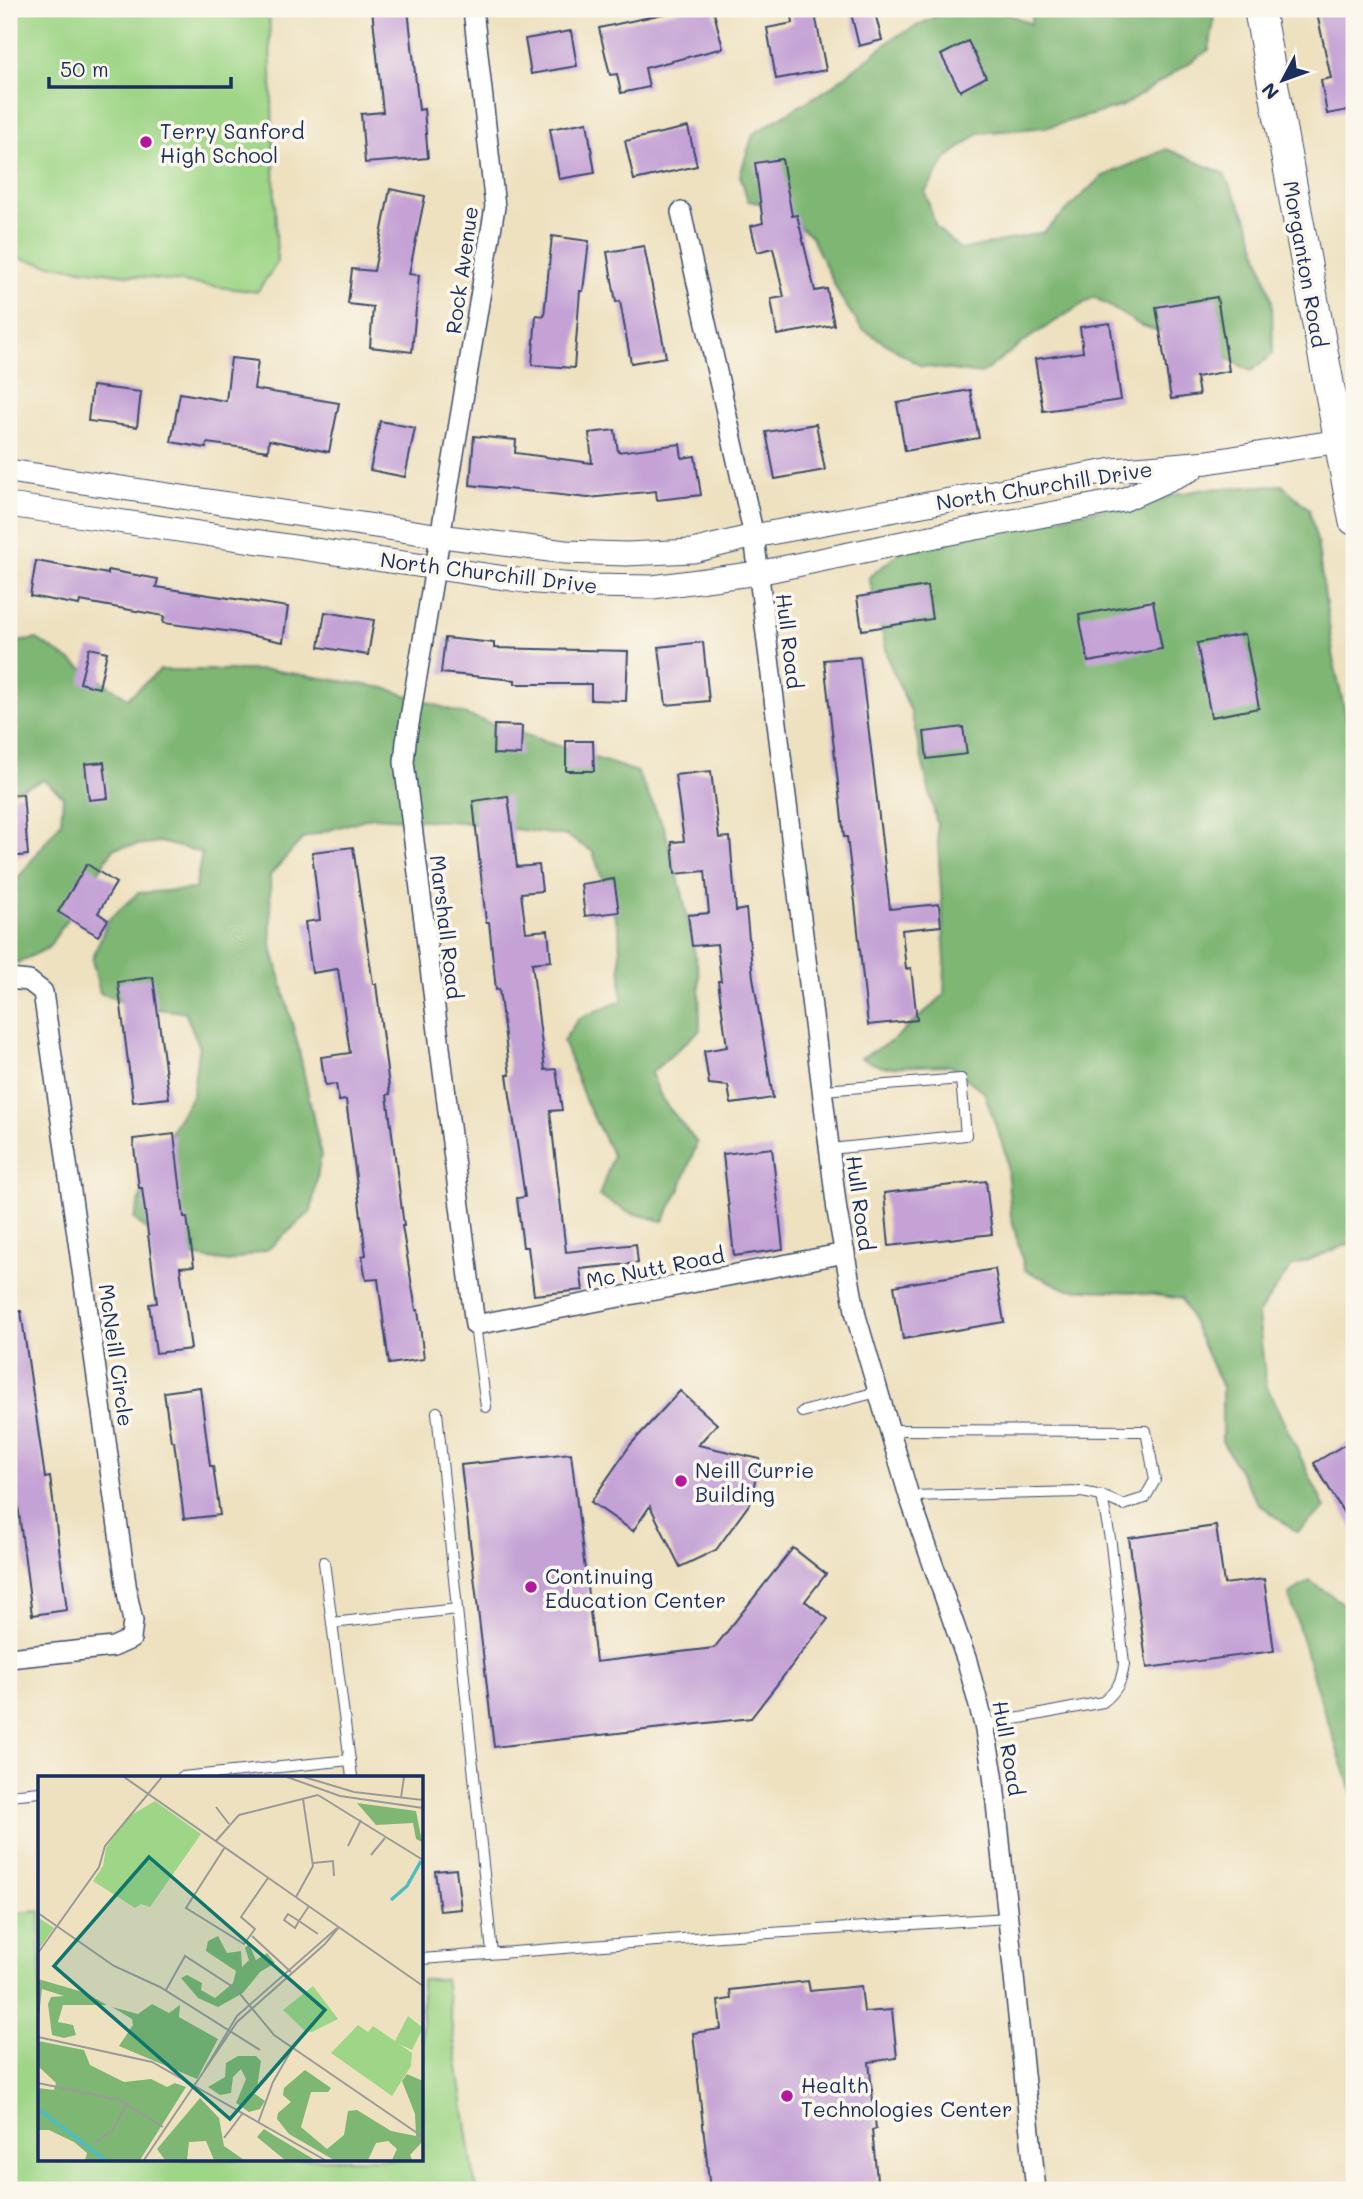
<svg xmlns="http://www.w3.org/2000/svg" width="1363" height="2199" font-family="Mali,sans-serif">
<rect width="100%" height="100%" fill="#fbf7ec"/>
<filter id="ink" filterUnits="userSpaceOnUse"><feTurbulence type="fractalNoise" baseFrequency=".0143" numOctaves="2"/><feDisplacementMap in="SourceGraphic" scale="14" xChannelSelector="R" yChannelSelector="G"/><feConvolveMatrix kernelMatrix="1 2 1 2 8 2 1 2 1" color-interpolation-filters="sRGB"/></filter>
<filter id="wash" filterUnits="userSpaceOnUse"><feTurbulence type="fractalNoise" baseFrequency=".00686" numOctaves="4" result="noise"/><feDisplacementMap in="SourceGraphic" scale="28" xChannelSelector="R" yChannelSelector="G"/><feGaussianBlur stdDeviation="1.57" result="paint"/><feColorMatrix in="noise" values="0 0 0 0 0 0 0 0 0 0 0 0 0 0 0 0 0 1.4 0 .05"/><feComposite in="paint" operator="in"/></filter>
<g filter="url(#wash)">
<rect width="100%" height="100%" fill="#eee1c0"/>
<g fill="#9ed586" stroke="#5c8272" stroke-width="2">
<path d="M9,9H269L277,263L257,292L50,265L9,256Z"/>
<path d="M40,1911V2159H422V1979H445L476,2190H9V1914Z"/>
</g>
<g fill="#7eb673" stroke="#4c7268" stroke-width="2">
<path d="M950,9H997L1031,24L1033,9H1212L1214,22L1209,50L1123,106L1048,127L979,133L947,158L925,192L936,227L961,250L1044,232L1101,177L1167,149L1223,173L1248,220L1272,301L1273,354L1251,371L1202,345L1140,325L1094,297L1032,336L981,374L921,366L861,328L841,298L811,236L773,206L748,201L740,175L753,134L831,87L895,37Z"/>
<path d="M1282,485L1309,509L1317,542L1335,667L1354,753V1242L1291,1267L1258,1314L1266,1385L1325,1508L1297,1532L1258,1503L1222,1441V1387L1182,1299L1134,1292L1066,1289L1025,1270L1011,1216L1006,1155L984,1092L949,1065L882,1067L861,1058L892,1041L944,995L945,961L937,824L911,712L889,662L869,577L902,551L951,538L1205,489Z"/>
<path d="M37,639L128,698L160,670H271L385,688L637,772L664,827L682,892L699,974L700,1030L651,1073L662,1099L697,1143L680,1189L663,1221L628,1212L599,1196L613,1156L586,1102L563,1041L579,1018L622,1001L619,929L593,852L567,836L460,822L372,817L303,838L270,875L271,943L298,1046L321,1155L311,1212L268,1249L229,1262L173,1253L134,1219L151,1165L192,1096L199,1045L185,1012L136,1007L100,993L92,960L108,920L138,893L195,889L202,853L160,842L114,848L48,948L17,963L9,957V884L18,878L61,822L63,796L44,780L9,793V643Z"/>
<path d="M1310,1581L1347,1606L1354,1620V1798L1316,1687L1289,1594Z"/>
</g>
<g id="blocks">
<g fill="#c4a2d6">
<path d="M372,9H408L419,110L424,109L428,158L365,163L361,114L383,112Z"/>
<path d="M686,9H713L723,48L645,68L649,87L621,93L617,74L610,75L599,28Z"/>
<path d="M791,9H814L826,70L776,79L767,28L793,23Z"/>
<path d="M850,9H874L882,40L859,46Z"/>
<path d="M1316,9H1354V109L1327,114L1321,80L1331,78Z"/>
<path d="M571,31L577,66L531,74L525,39Z"/>
<path d="M968,41L986,77L960,91L941,55Z"/>
<path d="M587,122L595,173L559,179L550,129Z"/>
<path d="M688,127L697,166L634,180L625,141Z"/>
<path d="M782,159L792,216L797,215L815,291L827,289L834,325L777,335L771,299L784,297L773,248L757,252L751,226L763,223L755,163Z"/>
<path d="M390,189L425,196L409,274L419,275L412,352L370,347L373,307L348,304L352,269L374,271Z"/>
<path d="M552,236L589,241L583,291H580L574,368L532,365L536,315L544,316Z"/>
<path d="M644,246L666,357L631,363L620,301L616,302L607,252Z"/>
<path d="M1217,297L1229,371L1196,377L1199,395L1171,399L1156,307Z"/>
<path d="M1110,323L1121,400L1043,411L1035,359L1083,352L1080,327Z"/>
<path d="M231,358L258,361L254,389L339,403L329,452L269,440L268,451L207,443L206,448L171,442L180,393L226,401Z"/>
<path d="M92,386L141,392L137,427L88,421Z"/>
<path d="M970,390L979,438L905,451L897,403Z"/>
<path d="M380,421L415,428L405,477L370,470Z"/>
<path d="M816,424L825,470L775,479L766,432Z"/>
<path d="M615,430L618,452L680,444L682,458L695,456L701,495L657,500L656,491L588,498L470,485L474,436L516,440L515,453L592,463L589,433Z"/>
<path d="M36,561L108,574V570L158,579L156,587L288,607L283,642L233,632L163,623L164,616L80,601L79,605L30,596Z"/>
<path d="M927,586L932,619L862,630L857,597Z"/>
<path d="M1153,601L1162,649L1088,662L1079,615Z"/>
<path d="M325,612L374,620L368,655L319,647Z"/>
<path d="M1245,634L1259,708L1211,717L1197,643Z"/>
<path d="M445,638L494,643V648L628,651L626,701L591,700V684H515V680L441,673Z"/>
<path d="M703,642L709,701L666,705L659,647Z"/>
<path d="M89,648L107,652L99,688L80,683Z"/>
<path d="M860,657L890,909L939,904L941,926L902,930L906,969L911,968L917,1020L868,1025L855,903L847,837H844L824,660Z"/>
<path d="M494,725L522,726L521,755L493,754Z"/>
<path d="M963,727L967,754L927,759L924,732Z"/>
<path d="M566,741H593L594,771H566Z"/>
<path d="M104,762L108,798L89,800L85,764Z"/>
<path d="M711,771L719,838L730,837L736,911L746,909L753,977L773,1098L731,1104L728,1086L709,1084L704,1051L727,1047L718,981H721L717,944L692,946L688,915L709,913L705,871L675,874L672,842L684,841L675,775Z"/>
<path d="M23,794L28,855L9,857V795Z"/>
<path d="M508,796L517,867L539,865L542,891L521,893L526,932L548,930L551,961L532,963L545,1070L556,1069L562,1110L550,1111L566,1252L636,1244L638,1263L580,1269L583,1290L534,1295L528,1247H523L517,1198L525,1197L507,1075H510L499,989L496,990L489,922H486L473,801Z"/>
<path d="M353,847L373,984H376L390,1094L387,1095L404,1226H402L416,1310H418L424,1359L389,1364L378,1279L366,1280L362,1256L366,1255L346,1100L339,1101L336,1084L325,1085L321,1057L350,1053L338,969L312,973L305,922L320,920L312,852Z"/>
<path d="M87,864L116,883L98,913L108,920L98,936L58,912Z"/>
<path d="M614,879L619,912L585,916L581,884Z"/>
<path d="M153,977L169,1098L133,1102L118,982Z"/>
<path d="M174,1134L184,1217H187L194,1266L180,1267L191,1349L156,1353L149,1304L157,1303L142,1188H139L133,1139Z"/>
<path d="M772,1148L783,1249L734,1256L723,1154Z"/>
<path d="M986,1181L992,1234L889,1246L884,1193Z"/>
<path d="M995,1269L1004,1322L903,1339L894,1286Z"/>
<path d="M21,1311L45,1478L50,1477L67,1610L32,1615L12,1458H9V1312Z"/>
<path d="M200,1387L210,1466H213L220,1515L184,1519L174,1441H171L164,1392Z"/>
<path d="M680,1391L717,1424L698,1445L760,1459L750,1503L716,1550L680,1567L650,1506L633,1531L591,1502L631,1444Z"/>
<path d="M1354,1439V1530L1314,1463Z"/>
<path d="M571,1453L596,1662L714,1648L793,1548L826,1574L805,1601L828,1619L751,1718L494,1747L461,1465Z"/>
<path d="M1216,1526L1224,1584L1264,1579L1274,1651L1147,1668L1129,1538Z"/>
<path d="M456,1869L461,1909L440,1911L435,1871Z"/>
<path d="M808,1981L810,1991L861,1986L864,2012L892,2010L897,2058L869,2062L876,2129L872,2130L878,2190H710L693,2033L721,2029L718,2001L731,1999L730,1990Z"/>
</g>
</g>
</g>
<g filter="url(#ink)">
<use href="#blocks" fill-opacity="0" stroke="#3b4a6d" stroke-width="2"/>
<g fill="none" stroke-linecap="round" stroke-linejoin="round">
<g stroke="#3b4a6d" stroke-width="12">
<g id="service">
<path d="M824,1090L961,1079L966,1135L830,1149"/>
<path d="M475,1325L486,1407"/>
<path d="M437,1412L492,1953"/>
<path d="M802,1412L877,1392"/>
<path d="M889,1430L1146,1431L1155,1480L1145,1498L1123,1505L1102,1496L1082,1492L909,1496"/>
<path d="M324,1562L352,1777"/>
<path d="M332,1623L457,1609"/>
<path d="M984,1725L1103,1702C1117,1691 1122,1681 1124,1664L1111,1544L1102,1496"/>
<path d="M182,1777L350,1760"/>
<path d="M9,1795L40,1792"/>
<path d="M422,1959L721,1936L1008,1918"/>
</g>
</g>
<g stroke="#3b4a6d" stroke-width="22">
<g id="minor">
<path d="M473,9L495,207L406,742L404,762L475,1325L845,1253"/>
<path d="M681,212L754,536L837,1211L856,1316L909,1496L967,1661L984,1725L993,1774L1036,2190"/>
<path d="M9,979L29,981L43,992L128,1598L133,1621L131,1639L113,1647L9,1658"/>
</g>
</g>
<g stroke="#3b4a6d" stroke-width="25">
<g id="tertiary">
<path d="M9,471L441,536L565,552L626,554L693,551L754,536L1113,470L1208,462L1339,441"/>
<path d="M9,505L525,581L587,586L653,587L758,573L950,533L1123,500L1192,469"/>
</g>
</g>
<g stroke="#3b4a6d" stroke-width="32">
<path id="primary" d="M1259,9L1354,520"/>
</g>
<use href="#service" stroke="#fff" stroke-width="10"/>
<use href="#minor" stroke="#fff" stroke-width="19"/>
<use href="#tertiary" stroke="#fff" stroke-width="23"/>
<use href="#primary" stroke="#fff" stroke-width="30"/>
</g>
</g>
<g fill="#b5179e" stroke="#fbf7ec" stroke-width="2.5">
<circle cx="146" cy="142" r="7"/>
<circle cx="681" cy="1481" r="7"/>
<circle cx="531" cy="1587" r="7"/>
<circle cx="787" cy="2096" r="7"/>
</g>
<g text-anchor="middle" dominant-baseline="central" stroke-width="7" stroke-linejoin="round" paint-order="stroke">
<g font-size="21" fill="#1b2f5e" stroke="#fbf7ec" text-anchor="start">
<text x="160" y="130">Terry Sanford<tspan x="160" dy="24">High School</tspan></text>
<text x="695" y="1469">Neill Currie<tspan x="695" dy="24">Building</tspan></text>
<text x="545" y="1575">Continuing<tspan x="545" dy="24">Education Center</tspan></text>
<text x="801" y="2084">Health<tspan x="801" dy="24">Technologies Center</tspan></text>
</g>
<g font-size="21" fill="#1b2f5e" stroke="#fbf7ec">
<text transform="translate(1306 264) rotate(80)">Morganton Road</text>
<text transform="translate(461 270) rotate(-82)">Rock Avenue</text>
<text transform="translate(1044 485) rotate(-9)">North Churchill Drive</text>
<text transform="translate(489 572) rotate(7)">North Churchill Drive</text>
<text transform="translate(790 641) rotate(83)">Hull Road</text>
<text transform="translate(447 927) rotate(83)">Marshall Road</text>
<text transform="translate(861 1203) rotate(82)">Hull Road</text>
<text transform="translate(655 1267) rotate(-11)">Mc Nutt Road</text>
<text transform="translate(117 1355) rotate(82)">McNeill Circle</text>
<text transform="translate(1009 1748) rotate(80)">Hull Road</text>
</g>
</g>
<g transform="translate(38 1776)">
<rect width="385" height="385" fill="#eee1c0"/>
<path d="M117,25L163,58L112,131L103,128L97,132L55,105L65,90L68,72L90,41ZM1,142L16,152L2,171L0,170ZM275,210L300,243L274,256L267,255L245,234ZM370,240L385,252L374,274L361,268L374,277L373,290L354,320L293,277L320,249L330,256L335,250L357,265Z" fill="#9ed586"/>
<path d="M319,27L378,35L384,66L378,63L375,47L338,49ZM180,160L189,177L203,175L204,191L211,184L207,172L211,168L218,184L229,177L237,187L222,196L205,217L180,231L160,222L143,202L149,199L164,207L163,214L177,222L195,207L198,195L168,175L170,165ZM0,203L48,217L69,229H25L20,246L35,249L38,259L26,262L14,259L10,228L13,221L26,220L4,213L0,249ZM114,228L131,237L142,229L141,241L180,263L159,303L81,270L95,249L94,243L74,231L100,238ZM0,265L46,274L52,289L86,306L113,303L129,311L137,307L148,311L102,384H47L49,377L36,366L11,354H0V312L16,314L18,307L0,290ZM200,280H218L223,285L219,312L213,315L227,325L222,333L211,336L198,327L208,303L203,293L195,301L193,317L182,319L170,311L187,301L188,287ZM267,294L293,312L290,316H273L263,351L289,373L306,359L310,335L319,334L353,355L378,360L377,338L364,305L369,298L385,305V365L372,379L374,384H354L359,373L350,365L338,367L330,384H296L251,358L239,343L240,337L253,326L245,319L246,312ZM162,322L181,342L186,370L206,384H176L168,365L151,366L149,384H127L119,373ZM226,353L237,360L277,384H247L219,361Z" fill="#7eb673"/>
<path fill="none" stroke="#4ebcc3" stroke-width="3.5" d="M353,124L369,110L383,85M0,333L67,384"/>
<path fill="none" stroke="#9a9a99" stroke-width="2" d="M86,1L385,210M249,1L302,20L385,32M266,1L316,16L385,24M280,19L385,84M363,22L366,1M178,31L191,48M178,65L201,39L280,19M310,70L323,44M187,71L148,132L206,168L217,153L203,141L230,102M333,79L347,62M275,87L295,85L296,100M385,111V151M258,121L275,90L265,23M271,130L261,145L257,152L246,144L250,138L261,145L280,158M0,137L76,190L122,211L222,274M214,160L253,196M0,177L61,91L67,70L124,1M128,214L147,180L198,213L236,259L385,361M0,261L114,286L287,384M167,293L199,240L299,152M0,307L81,324L125,351M220,347L235,306L254,273M186,362L204,338M57,367L74,354L90,327M106,384L199,246L287,168L301,151"/>
<path fill="#0f766e" fill-opacity="0.15" stroke="#0f766e" stroke-width="3.5" d="M111,81L287,234L192,343L16,190Z"/>
<rect width="385" height="385" fill="none" stroke="#1b2f5e" stroke-width="3.5"/>
</g>
<rect width="1363" height="2199" fill="none" stroke="#fbf7ec" stroke-width="35"/>
<g transform="translate(1283 80) rotate(229)" stroke="#fbf7ec" stroke-width="5" paint-order="stroke">
<path d="M0-5L12 26L0 18L-12 26Z" fill="#1b2f5e"/>
<text y="-10" font-size="19" font-weight="bold" text-anchor="middle" fill="#1b2f5e">N</text>
</g>
<path d="M49 77v10h182v-10" fill="none" stroke="#1b2f5e" stroke-width="3.5"/>
<text x="60" y="77" font-size="21" fill="#1b2f5e" stroke="#fbf7ec" stroke-width="5" paint-order="stroke">50 m</text>
</svg>
